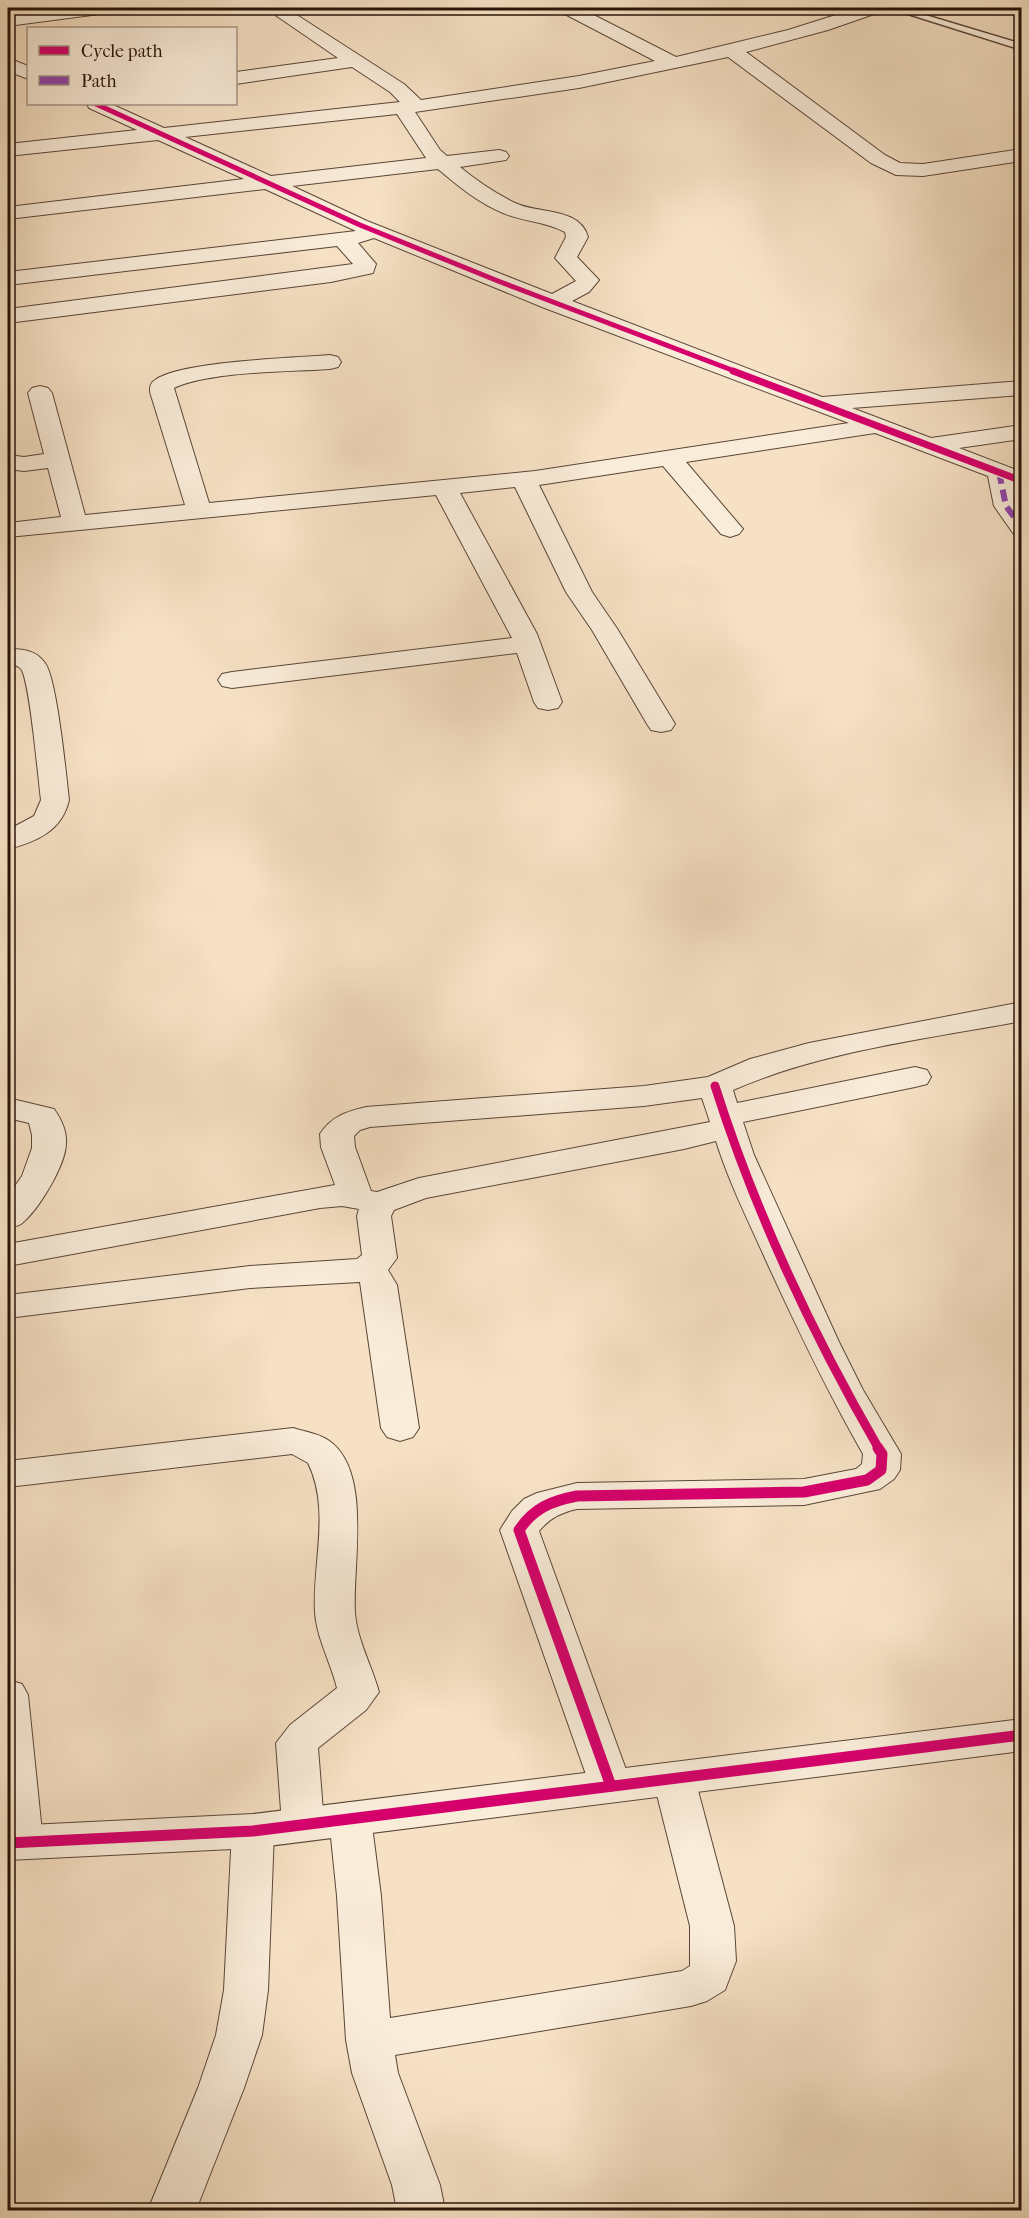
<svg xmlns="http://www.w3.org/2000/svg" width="1029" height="2218" font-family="'IM FELL French Canon',serif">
<rect width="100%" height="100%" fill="#f6e1c4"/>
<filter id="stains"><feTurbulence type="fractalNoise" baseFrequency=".00333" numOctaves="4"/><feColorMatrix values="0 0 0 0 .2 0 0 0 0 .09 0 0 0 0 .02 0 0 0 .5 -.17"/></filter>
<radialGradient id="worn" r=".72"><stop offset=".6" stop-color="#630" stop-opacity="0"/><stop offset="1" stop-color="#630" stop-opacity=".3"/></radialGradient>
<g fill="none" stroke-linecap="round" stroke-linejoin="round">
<g stroke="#5a4638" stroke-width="3">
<path id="service" d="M889,8H902L1022,44V50Z"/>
</g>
<g stroke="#5a4638" stroke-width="2">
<g id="minor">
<path d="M69,8H116L113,12L107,13L8,26V16Z"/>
<path d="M265,8H286L404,84L421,100L579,76L655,61L561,12L558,8H580L676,57L788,30L858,8H883L880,12L828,30L746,52L885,155L900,163L923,164L1022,149V161L923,176L896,175L871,163L728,57L579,88L415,112L440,150L447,156L499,150L506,152L509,156L506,160L460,167C477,181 495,193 515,203C538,214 580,207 588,237L577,257L599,280L589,292L572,301L822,397L1022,381V395L852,408L931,438L1022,425V439L959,448L1022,472V488L1014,486L1022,510V535L1013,533L994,506L988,476L875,433L686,462L743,529L739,534L730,537L721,534L663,466L539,485L592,592L618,630L675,724L671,730L661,732L651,730L647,724L592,630L566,592L515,487L460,493L537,634L562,702L558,708L548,710L538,708L534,702L517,653L232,688L222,686L218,680L222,674L232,672L512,638L436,495L8,537V523L61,517L48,468L24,471L8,469V455L24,457L44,454L28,393L32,388L40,386L48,388L52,393L85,515L185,505L150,392C150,387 150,383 155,380C181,361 294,358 330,355L338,357L341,362L338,367L330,369C287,372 211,371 174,388L209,503L535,471L849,423L542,307L374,238L358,243L376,264L373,273L331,282L8,323V309L353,264L337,246L8,285V272L356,231L265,189L8,219V207L244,179L158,140L8,156V144L137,130L89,108L87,104H111L164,128L400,102L390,92L352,67L236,84V72L338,58ZM397,114L426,158L271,176L185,137ZM438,169C458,186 479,203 503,213C524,222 544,221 565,232L566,237L555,258L576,281L552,294L367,221L292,186Z"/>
<path d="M8,58L28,66V79L8,71Z"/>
<path d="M8,649C23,649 36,650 45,663C57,679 66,774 69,800C62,831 36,842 8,849V830L34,816L41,800C38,778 30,681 21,669C17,664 12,665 8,665Z"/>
<path d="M1022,1002V1021C926,1039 822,1051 733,1090L737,1103L915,1067L927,1070L931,1077L927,1084L915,1087L743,1122L754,1155L839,1342L863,1390L901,1454L900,1470L894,1479L880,1489L804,1505L577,1509C560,1513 550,1518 539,1531L632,1786L626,1797L611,1802L596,1797L590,1786L500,1530L512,1511L524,1499L537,1493L577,1483L804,1479L856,1469L862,1464L863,1454C826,1389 795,1324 764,1256C747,1218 728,1180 716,1141L684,1149L426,1198L394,1210L391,1216L397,1258L388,1270L397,1285L419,1428L413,1437L400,1441L387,1437L381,1428L360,1282L250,1288L8,1318V1295L250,1266L357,1259L362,1255L357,1216L359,1209L342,1206L320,1208L8,1266V1244L335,1185L321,1147L320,1134C332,1116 346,1112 366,1107L644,1086L708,1077L750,1059L809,1043ZM702,1098L710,1122L419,1178L377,1192L371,1191L355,1147L354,1136L360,1130L370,1127L644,1106Z"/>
<path d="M8,1098L54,1109C61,1119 67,1131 66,1143C66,1165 38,1211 21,1224C18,1226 12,1227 8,1228V1196L22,1176L32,1148V1135L29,1123L8,1118Z"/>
<path d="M293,1428C306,1432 322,1434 332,1443C372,1476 352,1567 355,1613C357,1640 372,1666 379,1692L366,1710L318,1748L324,1824L318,1836L303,1841L288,1836L282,1824L276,1743L290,1725L337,1688C331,1663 317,1639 315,1613C312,1565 331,1509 308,1463L292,1454L8,1487V1461Z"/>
<path d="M8,1680L22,1684L28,1695L43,1842L37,1854L22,1859L8,1854Z"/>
<path d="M674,1763L689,1768L695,1779L734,1926L736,1961L725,1990L707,2001L691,2006L395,2055L398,2073L440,2185L445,2210H397L392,2185L352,2073L346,2040L337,1896L329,1818L335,1806L350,1802L365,1806L371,1818L381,1896L390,2018L682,1971L690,1966V1926L653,1779L659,1768Z"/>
<path d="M253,1814L268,1819L274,1831L268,1990L262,2035L244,2088L196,2210H148L198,2088L216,2035L224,1990L232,1831L238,1819Z"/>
</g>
</g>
<g stroke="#5a4638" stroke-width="2">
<path id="tertiary" d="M1022,1719V1751L253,1848L8,1860V1826L253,1814Z"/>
</g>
<use href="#service" fill="#f9ecd9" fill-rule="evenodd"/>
<use href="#minor" fill="#f9ecd9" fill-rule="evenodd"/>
<use href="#tertiary" fill="#f9ecd9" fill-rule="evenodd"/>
<path stroke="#8e44ad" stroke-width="6" stroke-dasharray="12 6" stroke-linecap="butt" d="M999,472L1006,506L1022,528"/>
<g stroke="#f9ecd9" stroke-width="8">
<path id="cycleway-far3" d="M96,104L360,225L498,281L737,372"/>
</g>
<g stroke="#f9ecd9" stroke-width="10">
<path id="cycleway-far2" d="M733,371L1022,481"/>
</g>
<g stroke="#f9ecd9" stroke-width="13">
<path id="cycleway-far1" d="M715,1086C755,1212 813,1335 879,1449"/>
</g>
<g stroke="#f9ecd9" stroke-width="15">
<g id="cycleway">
<path d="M611,1786L519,1530C534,1508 551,1501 577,1496L804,1492L867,1480L881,1470L882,1454L878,1448"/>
<path d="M8,1843L253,1831L1022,1735"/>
</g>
</g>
<use href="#cycleway-far3" stroke="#d6006c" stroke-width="5"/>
<use href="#cycleway-far2" stroke="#d6006c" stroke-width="7"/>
<use href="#cycleway-far1" stroke="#d6006c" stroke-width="9"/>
<use href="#cycleway" stroke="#d6006c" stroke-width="11"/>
</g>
<rect width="1029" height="2218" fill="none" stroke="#f6e1c4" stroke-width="30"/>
<rect x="9" y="9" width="1011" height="2200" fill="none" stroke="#261309" stroke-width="3"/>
<rect x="15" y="15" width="999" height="2188" fill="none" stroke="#261309" stroke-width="1.5"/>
<rect x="27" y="27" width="210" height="78" fill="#f9ecd9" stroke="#a59586" stroke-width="1.5"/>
<rect x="39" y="46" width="30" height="9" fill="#d6006c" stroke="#a59586" stroke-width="1.5"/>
<text x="81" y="57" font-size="18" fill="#261309">Cycle path</text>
<rect x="39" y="76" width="30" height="9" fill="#8e44ad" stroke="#a59586" stroke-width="1.5"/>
<text x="81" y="87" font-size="18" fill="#261309">Path</text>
<rect width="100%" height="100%" filter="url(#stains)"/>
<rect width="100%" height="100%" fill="url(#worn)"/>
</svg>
